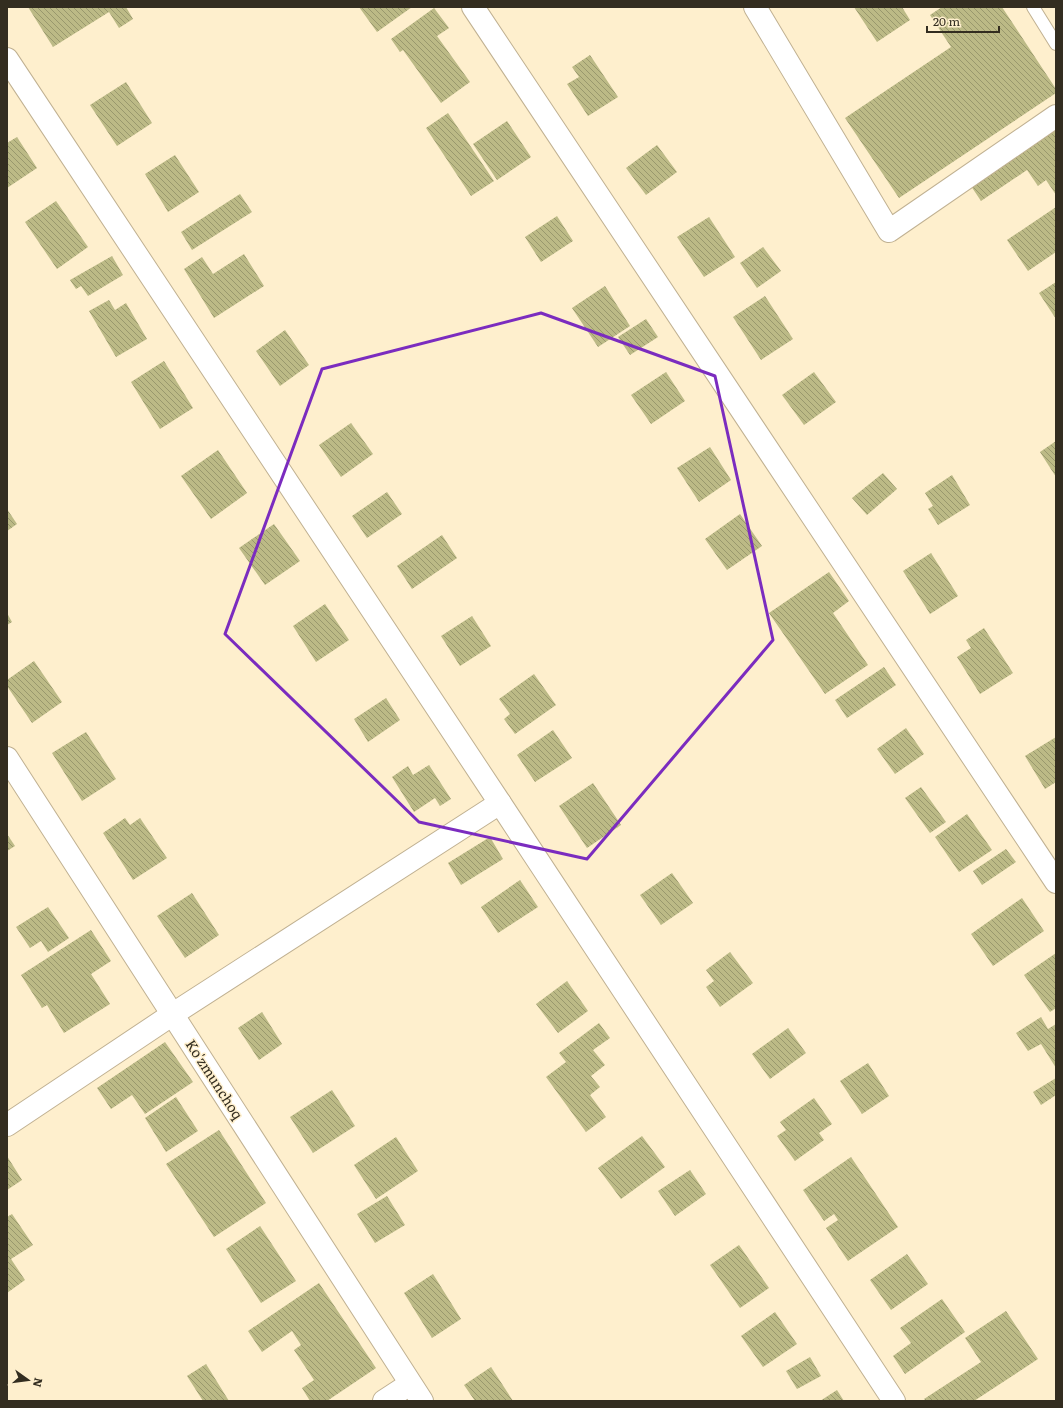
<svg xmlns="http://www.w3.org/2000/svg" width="1063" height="1408" font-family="Literata,serif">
<defs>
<pattern id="building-back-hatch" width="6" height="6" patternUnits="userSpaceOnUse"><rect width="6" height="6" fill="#bcba86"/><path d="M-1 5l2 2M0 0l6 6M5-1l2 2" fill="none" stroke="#99986d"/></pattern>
</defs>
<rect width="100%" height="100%" fill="#feefcd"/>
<g fill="url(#building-back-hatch)">
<path d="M28,7H126L133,19L119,28L109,12L53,47Z"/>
<path d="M359,7H412L377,32Z"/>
<path d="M854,7H902L910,20L877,42Z"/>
<path d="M942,7H1002L1056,89V93L899,198L845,118L951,47L930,15Z"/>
<path d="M434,8L449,28L437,36L470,82L441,103L403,50L400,52L391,39Z"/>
<path d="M590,55L618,97L588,116L567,84L579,77L572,67Z"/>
<path d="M126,82L152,123L117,146L90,105Z"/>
<path d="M448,113L494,181L471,196L426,128Z"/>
<path d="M507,121L531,157L497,180L473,144Z"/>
<path d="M1056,121V195L1046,180L1038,186L1027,170L981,201L967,180Z"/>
<path d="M17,137L37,168L7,188V143Z"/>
<path d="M657,145L677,172L646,195L626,168Z"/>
<path d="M175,155L199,192L168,212L145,174Z"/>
<path d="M240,194L252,212L192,250L181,232Z"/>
<path d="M56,201L88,247L57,269L25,222Z"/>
<path d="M1056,207V252L1028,271L1007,240Z"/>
<path d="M557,216L573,241L541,262L525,237Z"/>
<path d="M709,217L735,257L704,277L677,237Z"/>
<path d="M763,247L781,271L757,288L740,263Z"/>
<path d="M244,254L264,286L214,318L184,269L202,257L213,274Z"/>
<path d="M112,256L123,275L88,296L81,286L76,289L70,280Z"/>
<path d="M1056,282V319L1039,293Z"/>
<path d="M605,286L630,326L598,347L572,308Z"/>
<path d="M765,296L793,339L761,360L733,317Z"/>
<path d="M109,300L115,310L126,303L147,339L116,357L89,311Z"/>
<path d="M646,319L658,337L630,355L618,337Z"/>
<path d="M285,330L309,365L280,386L256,351Z"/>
<path d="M164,361L193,408L160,429L131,382Z"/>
<path d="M666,372L685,401L651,424L631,395Z"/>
<path d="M814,372L836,402L804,425L782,395Z"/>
<path d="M351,423L373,454L341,477L319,445Z"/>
<path d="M1056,441V477L1040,452Z"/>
<path d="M710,447L731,480L699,502L677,468Z"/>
<path d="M218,450L247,493L211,519L181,476Z"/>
<path d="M883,473L897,489L867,515L852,498Z"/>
<path d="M952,475L970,505L938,525L928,509L933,506L925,493Z"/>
<path d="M387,492L402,514L367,538L352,516Z"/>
<path d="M7,509L17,524L7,531Z"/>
<path d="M740,514L762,546L727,570L705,539Z"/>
<path d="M274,524L300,561L265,585L239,548Z"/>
<path d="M442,535L457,558L412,589L397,566Z"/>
<path d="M931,553L958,596L930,614L903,571Z"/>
<path d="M829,572L849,601L833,613L868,665L825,694L769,613Z"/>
<path d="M325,604L349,640L316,662L293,626Z"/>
<path d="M7,613L12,622L7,625Z"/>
<path d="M472,616L491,646L460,666L441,636Z"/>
<path d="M984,628L1013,673L980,694L957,657L971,648L966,640Z"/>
<path d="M34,661L62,702L32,723L7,686V680Z"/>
<path d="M884,667L896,685L847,718L835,700Z"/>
<path d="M534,674L556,705L515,734L504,719L510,714L499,699Z"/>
<path d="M386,698L400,720L368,742L354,719Z"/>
<path d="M906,728L924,754L895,774L877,749Z"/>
<path d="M553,730L572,758L535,782L517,755Z"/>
<path d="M86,732L116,779L82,801L52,753Z"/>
<path d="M1056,737V782L1045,789L1025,756Z"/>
<path d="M429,765L451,799L440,806L435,798L414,812L392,777L408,766L413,775Z"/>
<path d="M593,783L621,825L587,848L559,806Z"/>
<path d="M921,787L946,822L930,833L905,798Z"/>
<path d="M967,814L992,850L959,872L935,837Z"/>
<path d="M125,818L130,825L140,818L167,858L133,880L103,833Z"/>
<path d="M7,834L15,846L7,851Z"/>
<path d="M490,837L503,859L461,885L448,863Z"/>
<path d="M1006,849L1016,862L982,885L973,871Z"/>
<path d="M672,873L693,903L661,925L640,895Z"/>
<path d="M520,880L538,907L498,933L481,907Z"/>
<path d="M192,893L219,935L185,958L157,916Z"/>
<path d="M1022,898L1044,931L993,966L971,934Z"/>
<path d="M48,907L69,938L48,952L41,941L30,948L16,927Z"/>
<path d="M91,930L111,961L91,974L110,1004L64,1033L47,1005L42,1008L21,975Z"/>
<path d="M730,952L753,983L720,1007L706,987L714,981L706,970Z"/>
<path d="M1056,953V1008L1050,1012L1024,975Z"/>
<path d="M567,981L588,1011L558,1033L536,1004Z"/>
<path d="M262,1012L282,1044L259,1060L238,1028Z"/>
<path d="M1041,1017L1048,1029L1056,1024V1068L1041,1044L1028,1051L1016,1033Z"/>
<path d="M599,1023L610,1038L593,1050L605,1065L591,1076L600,1087L590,1095L606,1117L586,1132L546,1077L566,1062L559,1053Z"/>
<path d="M788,1028L806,1053L770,1079L752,1054Z"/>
<path d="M165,1042L193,1082L145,1114L132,1095L111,1109L97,1088Z"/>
<path d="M868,1063L889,1096L862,1114L840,1081Z"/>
<path d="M1056,1078V1095L1041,1105L1033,1092Z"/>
<path d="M332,1090L355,1126L313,1153L290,1117Z"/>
<path d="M176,1097L198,1131L166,1152L145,1118Z"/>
<path d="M814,1098L832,1124L819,1133L824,1140L795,1161L777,1136L786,1130L780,1122Z"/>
<path d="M219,1130L266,1203L214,1237L166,1164Z"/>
<path d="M642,1136L665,1167L621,1199L598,1168Z"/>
<path d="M396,1137L418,1171L376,1199L354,1165Z"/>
<path d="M7,1156L22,1180L7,1190Z"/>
<path d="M851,1157L898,1227L848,1261L826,1228L838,1220L834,1214L824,1221L803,1190Z"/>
<path d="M690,1170L706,1194L675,1216L658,1191Z"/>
<path d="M387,1196L405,1225L375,1243L357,1214Z"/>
<path d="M12,1214L33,1245L11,1259L25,1280L7,1293V1217Z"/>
<path d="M260,1226L296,1281L261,1303L226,1249Z"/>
<path d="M739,1245L769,1288L740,1308L710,1265Z"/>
<path d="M907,1254L928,1284L891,1310L870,1280Z"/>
<path d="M433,1274L461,1319L432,1338L404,1293Z"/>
<path d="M319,1283L376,1368L327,1401H310L302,1388L314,1380L294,1350L301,1345L292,1331L262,1352L248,1331Z"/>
<path d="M942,1299L965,1332L905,1374L893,1356L911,1343L900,1328Z"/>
<path d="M1006,1311L1038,1359L974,1401H926L924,1399L981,1362L965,1338Z"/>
<path d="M775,1312L797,1344L763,1367L741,1336Z"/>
<path d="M810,1357L821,1376L797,1389L786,1371Z"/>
<path d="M206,1364L229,1401H203L187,1376Z"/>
<path d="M491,1367L513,1401H475L464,1385Z"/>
<path d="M837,1390L844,1401H820Z"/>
</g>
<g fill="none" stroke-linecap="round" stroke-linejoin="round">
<g stroke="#c0b192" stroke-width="14">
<path id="lane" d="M1033,7L1056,44"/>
</g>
<g stroke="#c0b192" stroke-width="24">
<g id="street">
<path d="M473,7L1056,882"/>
<path d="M755,7L889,231L1056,116"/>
<path d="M7,59L500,803L894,1401"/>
<path d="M7,758L422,1401"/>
<path d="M7,1125L173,1014L500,803"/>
<path d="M384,1401L410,1384"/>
</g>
</g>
<use href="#lane" stroke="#fff" stroke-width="12"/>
<use href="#street" stroke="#fff" stroke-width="22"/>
</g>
<path fill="none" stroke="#7b2cbf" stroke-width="3" stroke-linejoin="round" d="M541,313L715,376L773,640L587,859L419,822L225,634L322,369Z"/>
<g text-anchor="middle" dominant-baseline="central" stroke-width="3" stroke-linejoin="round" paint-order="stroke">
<g font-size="14" fill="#332d20" stroke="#feefcd">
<text transform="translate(215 1079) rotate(57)">Ko'zmunchoq</text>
</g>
</g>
<rect width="1063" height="1408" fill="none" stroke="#332d20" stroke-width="16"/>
<g transform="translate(28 1380) rotate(104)" stroke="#feefcd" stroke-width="3" paint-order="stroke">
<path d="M0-3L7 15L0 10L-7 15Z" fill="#332d20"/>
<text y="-6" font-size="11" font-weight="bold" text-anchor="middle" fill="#332d20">N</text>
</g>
<path d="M927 26v6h72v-6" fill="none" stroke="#332d20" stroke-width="2"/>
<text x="933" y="26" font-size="12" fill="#332d20" stroke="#feefcd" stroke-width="3" paint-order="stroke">20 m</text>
</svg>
